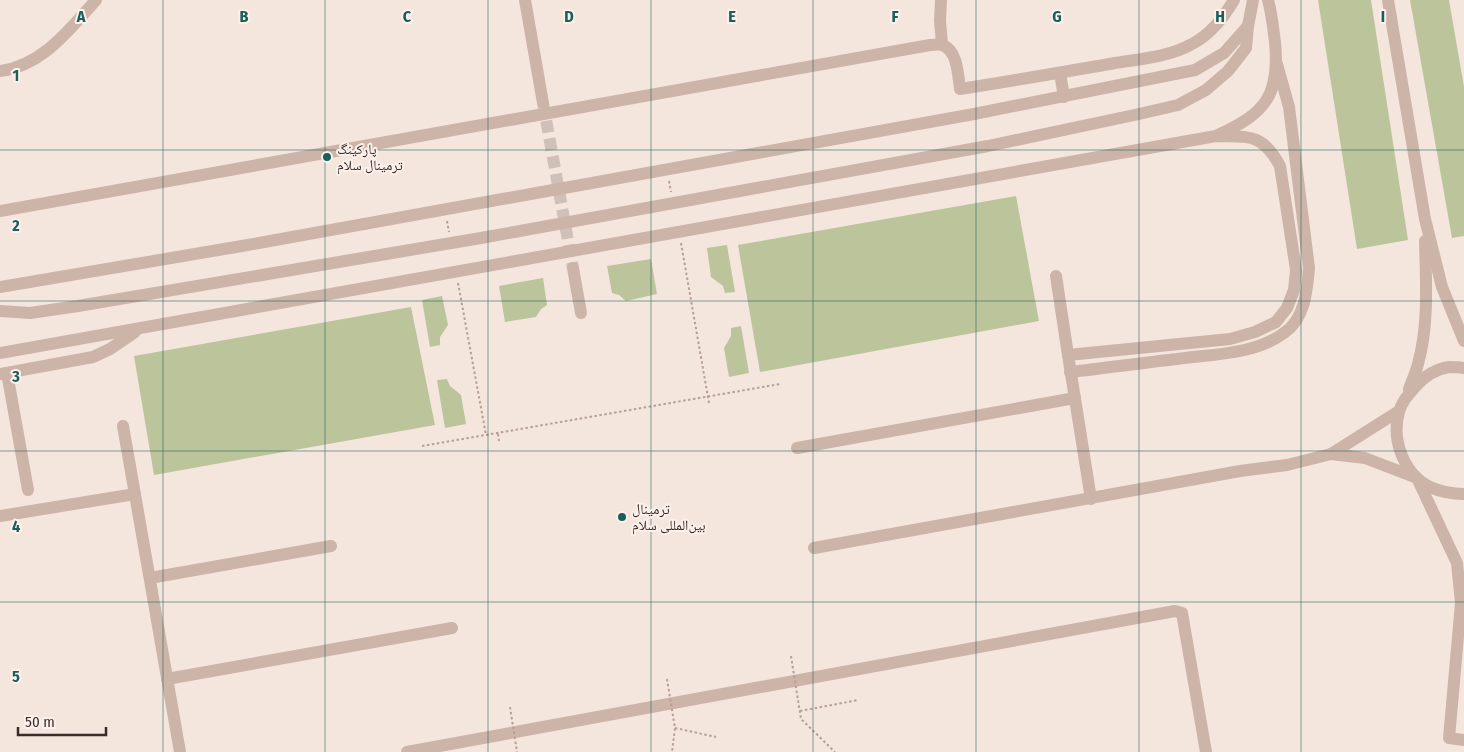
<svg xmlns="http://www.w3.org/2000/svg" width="1464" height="752" font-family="'Fira Sans Condensed','Noto Naskh Arabic',sans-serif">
<rect width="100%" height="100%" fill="#f4e6dd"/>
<g fill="#bcc49c">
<path d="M1318,0H1371L1408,240L1357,249Z"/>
<path d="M1410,0H1449L1464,87V236L1452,238Z"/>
<path d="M1016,196L1039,321L760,372L738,245Z"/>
<path d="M727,245L735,292L725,293L723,286L711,277L707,248Z"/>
<path d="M651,259L657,294L626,301L619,295L612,293L607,266Z"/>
<path d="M543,278L547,305L541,309L536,317L505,322L499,286Z"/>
<path d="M442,296L448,325L440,337V345L430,347L422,300Z"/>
<path d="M411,307L435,425L154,475L134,356Z"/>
<path d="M741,326L749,373L729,377L724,348L731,336V328Z"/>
<path d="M447,379L450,386L461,395L466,424L445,428L437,380Z"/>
</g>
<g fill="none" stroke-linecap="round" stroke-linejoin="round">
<path stroke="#cfc1b9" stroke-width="12" stroke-dasharray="12 6" stroke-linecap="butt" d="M543,103L573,268"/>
<g stroke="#b99e92" stroke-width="2" stroke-dasharray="2.5 2.5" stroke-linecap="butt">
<path d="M669,181L671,192"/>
<path d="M447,221L449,232"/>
<path d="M681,243L709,403"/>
<path d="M458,283L486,435"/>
<path d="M498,434L499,441"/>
<path d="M422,446L780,384"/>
<path d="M800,711L858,700"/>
<path d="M675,728L716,737"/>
</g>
<g stroke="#cdb4a8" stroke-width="12">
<path d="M525,0L543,103"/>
<path d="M941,0L940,21L942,44"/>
<path d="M1388,0L1425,219L1442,287L1464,341"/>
<path d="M0,71C42,66 70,29 96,0"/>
<path d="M1060,73L1064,97"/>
<path d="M1218,135C1266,113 1280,95 1275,42C1273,28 1272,14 1268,0"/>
<path d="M0,211L930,45C934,45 939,44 942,45C958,50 958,76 960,89C1012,81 1063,72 1115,63C1140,59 1169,57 1192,44C1211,34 1223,18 1234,0"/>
<path d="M573,268L581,313"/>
<path d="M1056,276L1068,355"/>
<path d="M0,287L242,246L974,114L1195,70L1224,53L1248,26L1253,0"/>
<path d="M0,311L30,313L78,306L481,238L988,146L1139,114L1178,105L1206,90L1228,71L1246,48L1248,26"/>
<path d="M0,353L1216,136C1250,137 1262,133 1280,166L1296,270L1294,290L1287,308L1276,322L1255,332L1230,339L1068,355L1091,499"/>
<path d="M1464,368C1459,367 1453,367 1449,367C1436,369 1424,377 1416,386C1409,394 1402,401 1399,412C1391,440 1404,474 1430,487C1441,492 1452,494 1464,494"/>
<path d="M1070,372C1106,368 1141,363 1177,359C1212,354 1254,355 1284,333C1305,319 1307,291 1309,268L1289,107L1277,64"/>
<path d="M7,373L28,490"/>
<path d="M0,374L93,357L110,349L135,332"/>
<path d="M1409,389C1412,381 1416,372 1418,364C1429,325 1426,281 1425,241"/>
<path d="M123,426L180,752"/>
<path d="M797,448L1075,398"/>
<path d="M1331,454L1365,458L1417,478L1457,563L1461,603L1449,738L1464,740"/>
<path d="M0,516L135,494"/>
<path d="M814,548L1240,471L1287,465L1331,454L1399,411"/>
<path d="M150,578L331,546"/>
<path d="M167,679L452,628"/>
<path d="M407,752L1175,611L1182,613L1206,752"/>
</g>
<g stroke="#b99e92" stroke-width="2" stroke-dasharray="2.5 2.5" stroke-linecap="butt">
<path d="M791,656L801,719L835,752"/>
<path d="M667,679L675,728L672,752"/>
<path d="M510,707L517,752"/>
</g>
</g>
<path fill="none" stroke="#1b5e5a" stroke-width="1" stroke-opacity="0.55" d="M163,0V752M325,0V752M488,0V752M651,0V752M813,0V752M976,0V752M1139,0V752M1301,0V752M0,150H1464M0,301H1464M0,451H1464M0,602H1464"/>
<g fill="#1b5e5a" stroke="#fbf1ea" stroke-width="2">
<circle cx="327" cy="157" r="5"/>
<circle cx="622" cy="517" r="5"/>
</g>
<g text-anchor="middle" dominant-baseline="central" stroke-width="4" stroke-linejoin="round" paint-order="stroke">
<g font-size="14" fill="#3a2c29" stroke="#fbf1ea" text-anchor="start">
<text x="337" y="149">پارکینگ<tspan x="337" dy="16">ترمینال سلام</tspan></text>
<text x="632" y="509">ترمینال<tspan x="632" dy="16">بین‌المللی سلام</tspan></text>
</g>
</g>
<g font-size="16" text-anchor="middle" font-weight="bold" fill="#1b5e5a" stroke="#fbf1ea" stroke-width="4" stroke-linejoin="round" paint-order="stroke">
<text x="81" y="22">A</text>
<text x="244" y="22">B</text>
<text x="407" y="22">C</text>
<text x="569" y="22">D</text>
<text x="732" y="22">E</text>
<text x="895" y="22">F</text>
<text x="1057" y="22">G</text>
<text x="1220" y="22">H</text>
<text x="1383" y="22">I</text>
<text x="16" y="81">1</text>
<text x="16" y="231">2</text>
<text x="16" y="382">3</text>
<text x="16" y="532">4</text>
<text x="16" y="682">5</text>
</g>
<path d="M18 727v8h88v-8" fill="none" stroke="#3a2c29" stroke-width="2.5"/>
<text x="25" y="727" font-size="15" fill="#3a2c29" stroke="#fbf1ea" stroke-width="4" paint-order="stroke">50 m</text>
</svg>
